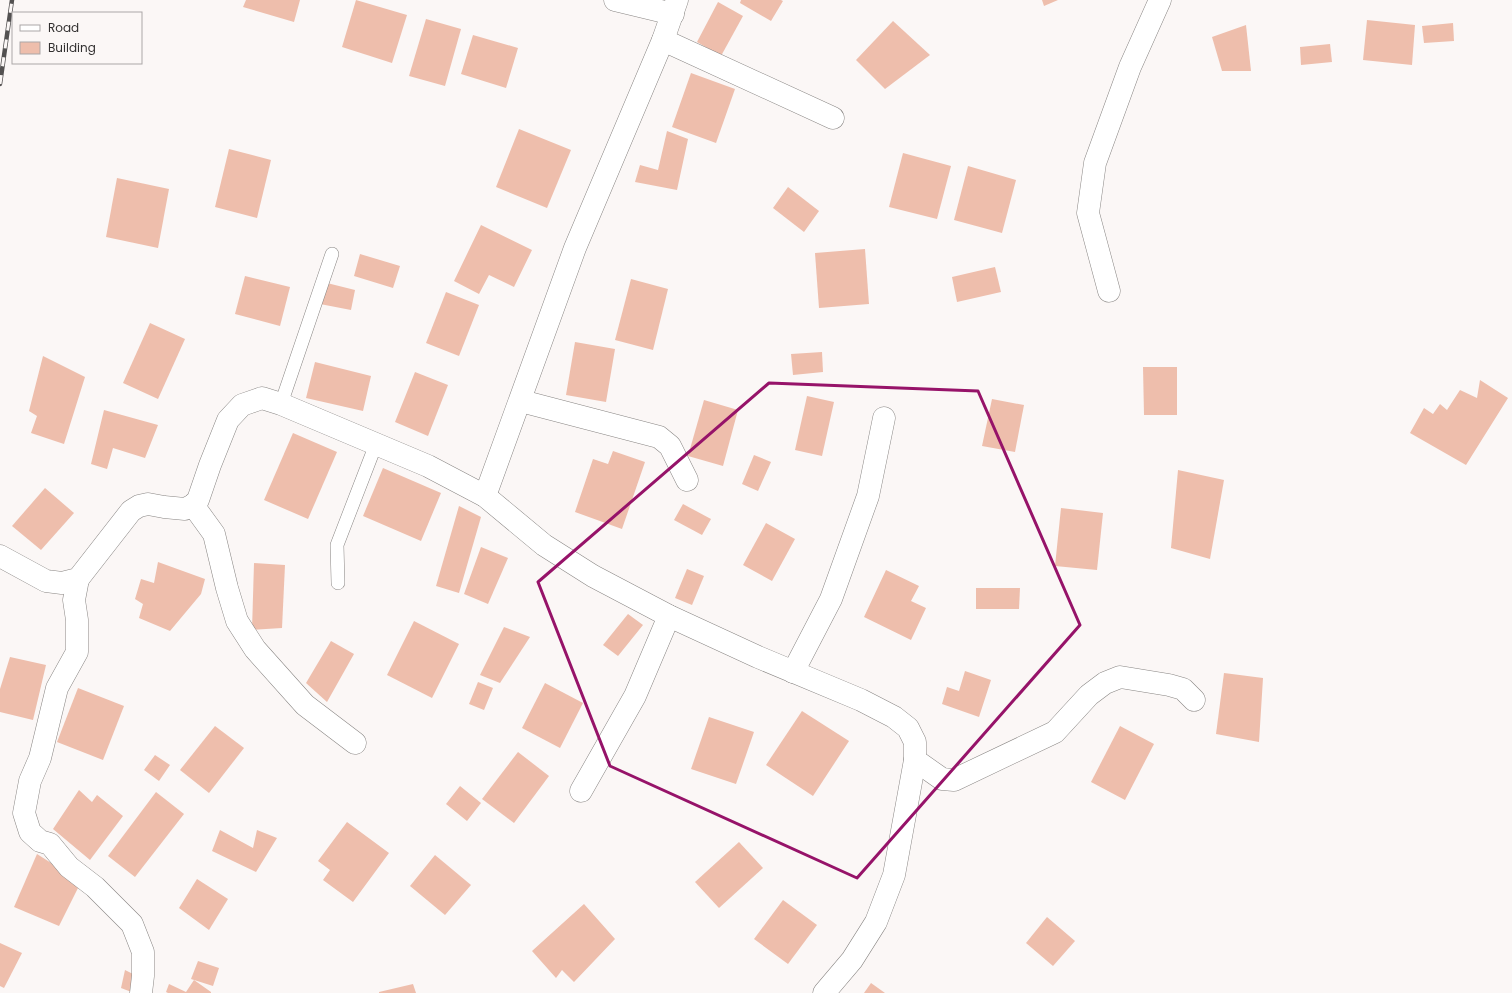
<svg xmlns="http://www.w3.org/2000/svg" width="1512" height="993" font-family="Poppins,sans-serif">
<rect width="100%" height="100%" fill="#fbf7f6"/>
<g fill="#eebeac">
<path d="M246,0H300L294,22L243,7Z"/>
<path d="M356,0L407,15L392,63L342,47Z"/>
<path d="M741,0H781L783,1L771,21L740,3Z"/>
<path d="M1042,0H1058L1044,6Z"/>
<path d="M718,2L743,16L721,56L697,42Z"/>
<path d="M426,19L461,29L445,86L409,76Z"/>
<path d="M1367,20L1415,25L1412,65L1363,60Z"/>
<path d="M893,21L930,55L885,89L856,60Z"/>
<path d="M1453,23L1454,41L1424,43L1422,26Z"/>
<path d="M1246,25L1251,71H1222L1212,37Z"/>
<path d="M473,35L518,48L506,88L461,74Z"/>
<path d="M1330,44L1332,62L1301,65L1300,47Z"/>
<path d="M691,73L735,89L716,143L672,127Z"/>
<path d="M519,129L571,150L547,208L496,187Z"/>
<path d="M667,131L688,139L677,190L635,182L640,165L658,170Z"/>
<path d="M229,149L271,160L257,218L215,207Z"/>
<path d="M903,153L951,166L937,219L889,207Z"/>
<path d="M968,166L1016,180L1002,233L954,220Z"/>
<path d="M117,178L169,189L158,248L106,237Z"/>
<path d="M788,187L819,211L804,232L773,208Z"/>
<path d="M481,225L532,250L514,287L489,275L479,294L454,281Z"/>
<path d="M865,249L869,304L819,308L815,253Z"/>
<path d="M360,254L400,266L393,288L354,276Z"/>
<path d="M995,267L1001,292L957,302L952,277Z"/>
<path d="M245,276L290,287L280,326L235,314Z"/>
<path d="M631,279L668,289L653,350L615,340Z"/>
<path d="M327,283L355,290L351,310L320,304Z"/>
<path d="M446,292L479,305L459,356L426,343Z"/>
<path d="M150,323L185,339L158,399L123,383Z"/>
<path d="M575,342L615,349L606,402L566,395Z"/>
<path d="M822,352L823,372L793,375L791,354Z"/>
<path d="M43,356L85,377L64,444L31,433L37,416L29,411Z"/>
<path d="M315,362L371,376L363,411L306,398Z"/>
<path d="M1143,367H1177V415H1144Z"/>
<path d="M415,372L448,385L428,436L395,422Z"/>
<path d="M1480,380L1508,398L1466,465L1410,433L1424,408L1433,414L1440,404L1447,410L1460,390L1477,398Z"/>
<path d="M807,396L834,402L822,456L795,450Z"/>
<path d="M992,399L1024,405L1015,452L982,446Z"/>
<path d="M704,400L738,410L723,466L688,456Z"/>
<path d="M104,410L158,425L145,458L113,448L107,469L91,464Z"/>
<path d="M293,433L337,452L308,519L264,500Z"/>
<path d="M613,451L645,462L622,529L575,512L593,459L608,464Z"/>
<path d="M754,455L771,462L758,491L742,484Z"/>
<path d="M383,468L441,493L421,541L363,516Z"/>
<path d="M1178,470L1224,480L1210,559L1171,548Z"/>
<path d="M45,488L74,513L41,550L12,526Z"/>
<path d="M683,504L711,519L702,535L674,520Z"/>
<path d="M459,506L481,517L459,593L436,586Z"/>
<path d="M1061,508L1103,513L1097,570L1055,566Z"/>
<path d="M766,523L795,539L772,581L743,565Z"/>
<path d="M481,547L508,558L488,604L464,594Z"/>
<path d="M158,562L205,579L201,594L170,631L139,618L143,604L135,599L141,579L154,583Z"/>
<path d="M254,563L285,565L282,628L252,630Z"/>
<path d="M687,569L704,576L692,605L675,598Z"/>
<path d="M886,570L919,586L911,601L926,608L911,640L864,617Z"/>
<path d="M976,588H1020L1019,609H976Z"/>
<path d="M628,614L643,625L618,656L603,645Z"/>
<path d="M414,621L459,644L432,698L387,675Z"/>
<path d="M504,627L530,637L500,683L480,675Z"/>
<path d="M331,641L354,654L327,702L306,683Z"/>
<path d="M10,657L46,665L33,720L0,712V689Z"/>
<path d="M965,671L991,680L979,717L942,704L947,687L959,691Z"/>
<path d="M1224,673L1263,678L1259,742L1216,734Z"/>
<path d="M478,682L493,688L484,710L469,704Z"/>
<path d="M545,683L583,703L560,748L522,728Z"/>
<path d="M78,688L124,706L103,760L57,742Z"/>
<path d="M802,711L849,741L813,796L766,765Z"/>
<path d="M709,717L754,732L736,784L691,769Z"/>
<path d="M215,726L244,748L209,793L180,770Z"/>
<path d="M1120,726L1154,744L1125,800L1091,782Z"/>
<path d="M518,752L549,776L514,823L482,799Z"/>
<path d="M155,755L170,765L159,781L144,770Z"/>
<path d="M460,786L481,803L467,821L446,804Z"/>
<path d="M79,790L92,802L97,795L123,816L90,860L53,829Z"/>
<path d="M156,792L184,814L135,877L108,856Z"/>
<path d="M347,822L389,853L353,902L323,880L330,870L318,861Z"/>
<path d="M220,830L253,848L257,830L277,838L256,872L212,851Z"/>
<path d="M739,842L763,868L719,908L695,882Z"/>
<path d="M37,854L81,882L59,926L14,907Z"/>
<path d="M435,855L471,885L445,915L410,886Z"/>
<path d="M197,879L228,899L209,930L179,908Z"/>
<path d="M783,900L817,925L788,964L754,939Z"/>
<path d="M584,904L615,939L574,982L562,970L556,978L532,951Z"/>
<path d="M1047,917L1075,941L1053,966L1026,943Z"/>
<path d="M0,943L22,953L4,988L0,986Z"/>
<path d="M198,961L219,968L213,986L191,979Z"/>
<path d="M125,970L139,977L134,993L121,988Z"/>
<path d="M194,980L211,992V993H168L166,992L169,984L186,992Z"/>
<path d="M871,983L885,993H864Z"/>
<path d="M413,984L416,993H379V992Z"/>
</g>
<g fill="none" stroke-linecap="round" stroke-linejoin="round">
<g stroke="#898684" stroke-width="14">
<g id="service">
<path d="M281,404L332,254"/>
<path d="M338,583L337,545L376,444"/>
</g>
</g>
<g stroke="#898684" stroke-width="23">
<g id="minor">
<path d="M615,0L673,14"/>
<path d="M663,40L833,118"/>
<path d="M1109,291L1088,213L1095,163L1130,67L1160,0"/>
<path d="M521,401L659,437L670,446L687,480"/>
<path d="M485,496L575,248L663,40L677,0"/>
<path d="M193,505L214,534L227,588L237,621L255,649L305,705L355,743"/>
<path d="M0,556L46,581L62,583L78,579L131,511L139,506L148,504L164,507L185,509L193,505L198,500L210,465L228,420L242,405L262,398L281,404L428,466L485,496L544,545L593,576L669,616L758,657L861,700L894,717L908,728L915,742V760L894,875L876,922L852,960L824,993"/>
<path d="M78,579L74,600L77,620V652L57,688L40,758L30,781L24,813L30,832L40,841L50,844L69,867L95,887L132,924L143,952V976L141,993"/>
<path d="M793,672L831,599L868,496L884,418"/>
<path d="M915,760L942,779L954,780L1055,732L1089,695L1105,683L1120,677L1169,685L1183,689L1194,700"/>
<path d="M581,791L635,696L669,616"/>
</g>
</g>
<use href="#service" stroke="#fff" stroke-width="13"/>
<use href="#minor" stroke="#fff" stroke-width="22"/>
<g stroke="#535151" stroke-width="4.5">
<path id="rail" d="M0,84L12,0"/>
</g>
<use href="#rail" stroke="#fbf7f6" stroke-width="3" stroke-dasharray="9" stroke-linecap="butt"/>
</g>
<path fill="none" stroke="#961369" stroke-width="3" stroke-linejoin="round" d="M769,383L978,391L1080,625L857,878L610,766L538,582Z"/>
<rect x="12" y="12" width="130" height="52" fill="#fbf7f6" stroke="#aba7a7"/>
<rect x="20" y="25" width="20" height="6" fill="#ffffff" stroke="#aba7a7"/>
<text x="48" y="32" font-size="12" fill="#323030">Road</text>
<rect x="20" y="42" width="20" height="12" fill="#eebeac" stroke="#aba7a7"/>
<text x="48" y="52" font-size="12" fill="#323030">Building</text>
</svg>
